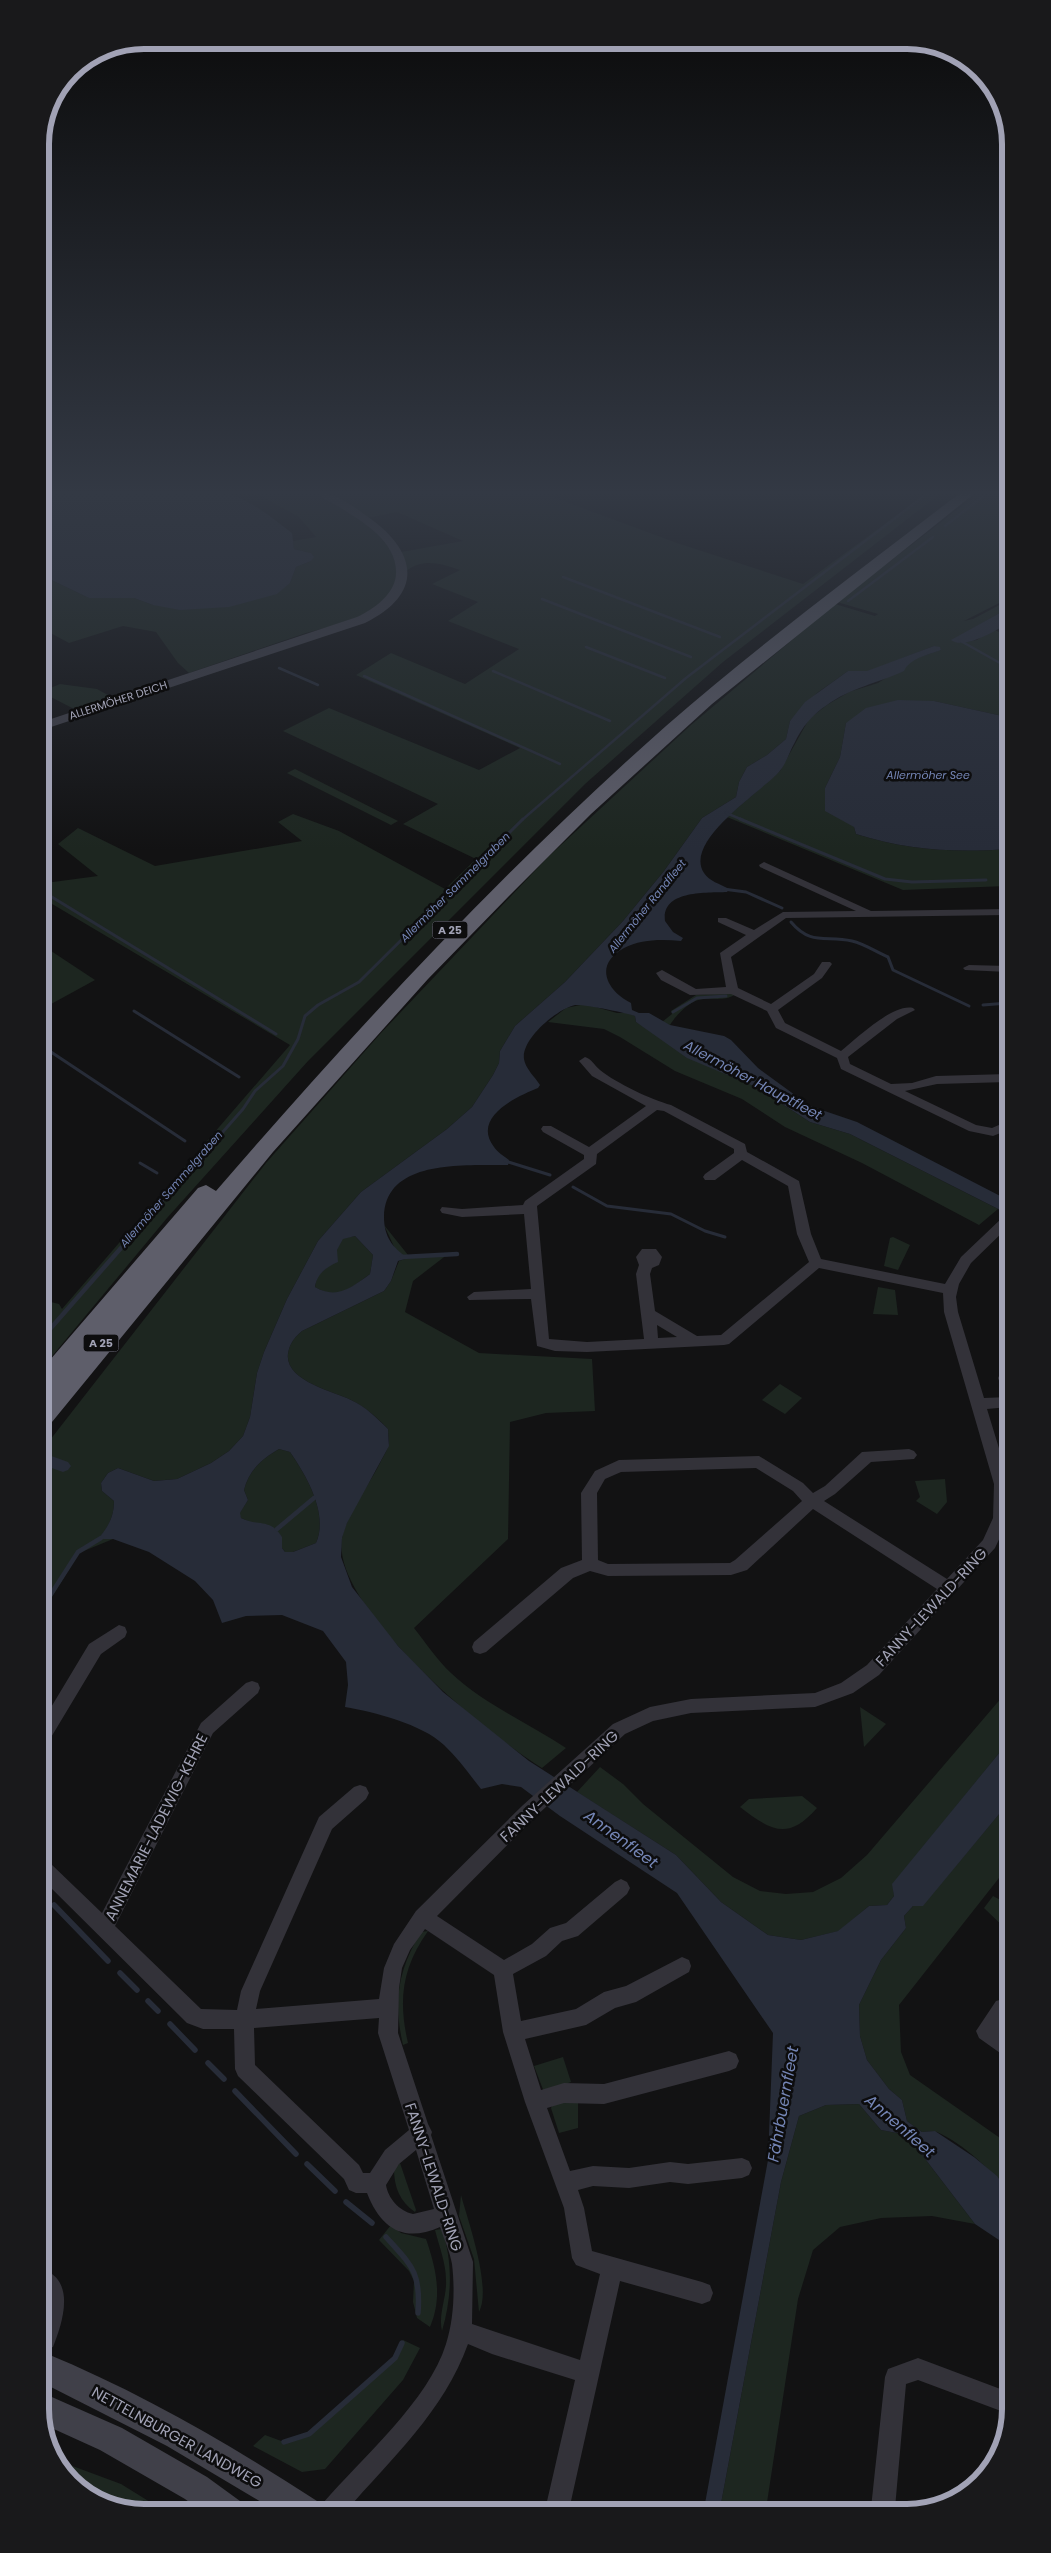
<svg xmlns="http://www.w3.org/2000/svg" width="1051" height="2553" font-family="Poppins,sans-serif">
<rect width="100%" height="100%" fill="#121213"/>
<g fill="#1d2620">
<path d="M256,493H317L346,508L375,531L394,551L399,582L384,602L359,619L306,633L189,673L178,663L156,632L123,626L69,643L41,628V575L89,598H134L153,605L290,583L296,567L311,561V553L294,549L293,541L316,537L299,517Z"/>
<path d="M326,493H542L677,543L803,584L927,493H941L723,662L585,784L308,1061L167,1218L43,1367V1303L51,1302L59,1304L62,1309L290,1045L42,898V878L53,882L98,876L58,844L78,828L155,866L302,841L278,822L293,814L339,831L445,889L476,859L403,824L438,804L283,731L329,708L479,770L520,748L356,675L391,653L465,684L519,649L448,621L478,602L432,584L460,570C440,563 423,558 406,571L401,552L463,541L397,512L368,518Z"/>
<path d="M979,493H1006L1007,599L964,621L973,619L1007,601V609L963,634L960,643L977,640L993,629L1007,636V717L934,701L846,723L840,757L825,788L854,827L856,834C905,850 956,853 1007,849V886L903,890L727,817L780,771L809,719L827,705L849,692L878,683L917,658L941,650L940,648L934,646L867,672L848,671L817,693L790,721L786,739L767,755L747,767L739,782L736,797L702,818L664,871L623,921L565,982L515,1026L500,1051L499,1063L493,1075L472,1107L447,1129L361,1192L318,1241L287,1299L264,1352L257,1373L250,1417L243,1436L229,1451L211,1463L177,1479L154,1481L118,1468L108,1473L101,1483L102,1491L114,1501C114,1517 108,1527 99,1539H113L79,1553L44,1610L43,1449L266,1163L381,1033L548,857L691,725L835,604L875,616L878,614L837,602Z"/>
<path d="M60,684L97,689L115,699L78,711L41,692Z"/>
<path d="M295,769L398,821L391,825L287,773Z"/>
<path d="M42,945L95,980L42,1009Z"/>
<path d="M731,993L734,995C725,1001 714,998 703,999C690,1000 676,1015 670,1025L662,1022L672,1014L671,1011L696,995Z"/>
<path d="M585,1004L617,1013H628L635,1016L636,1022L643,1026L728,1074L756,1087L810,1122L850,1134L998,1209L979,1225L862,1163L785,1127L742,1099L675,1071L620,1037L604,1029L548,1022L566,1008Z"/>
<path d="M384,1225L408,1255L448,1254L413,1281L405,1312L479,1353L592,1359L595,1411L546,1413L510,1422L508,1539L414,1628C426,1643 437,1660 451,1673C484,1704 528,1723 566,1748L542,1768C489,1736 330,1606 342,1538C347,1513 370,1484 381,1461C384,1455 388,1449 389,1443C389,1439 388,1433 388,1429C377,1417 365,1407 351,1400C333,1391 279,1380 289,1349C291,1342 296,1336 302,1331L384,1291L391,1281L399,1261L407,1258L396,1251Z"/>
<path d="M355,1236L373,1255L370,1274C351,1288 338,1301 315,1287L317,1277L328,1266L343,1238Z"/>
<path d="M893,1237L910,1245L898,1270L884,1266L890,1238Z"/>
<path d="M878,1287L895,1290L898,1315L873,1314Z"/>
<path d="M780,1384L802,1398L785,1414L762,1400Z"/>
<path d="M279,1449L290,1452C306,1475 329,1514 316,1543L293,1552H285L282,1548V1537L241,1518L239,1514L248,1500L244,1490C249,1470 262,1459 279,1449Z"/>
<path d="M945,1479L947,1502L937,1514L916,1501L920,1497L915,1481Z"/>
<path d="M1009,1689V1741L893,1884L894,1896L887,1905L869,1906L839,1931L801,1940L768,1935L721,1902L676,1855L577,1792L600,1767L623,1784L643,1804L733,1877L760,1891L786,1894L813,1892L841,1878L867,1855Z"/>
<path d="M860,1707L886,1724L864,1747Z"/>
<path d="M802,1796L817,1808C788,1841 771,1831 740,1807L749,1799Z"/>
<path d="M1010,1801V1864L899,2005L901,2052L910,2075L1010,2145V2195C994,2172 964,2144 937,2132C933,2131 927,2132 922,2132L907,2121L902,2100L889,2089L867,2060L860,2036L859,2005L881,1960L906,1928L904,1916L913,1906L923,1905Z"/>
<path d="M993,1896L1010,1905V1933L984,1908Z"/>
<path d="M428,1931C402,1968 398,2000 408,2043L403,2045C393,2001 398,1970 421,1932Z"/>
<path d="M563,2057L571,2082L544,2092L534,2066Z"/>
<path d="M578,2099V2128L559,2133L551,2108L554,2102Z"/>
<path d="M859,2104L881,2130L902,2134L913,2143L975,2224L932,2216L881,2218L840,2227L813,2250L798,2299L766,2509H720L781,2182L799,2116L826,2105Z"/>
<path d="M400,2163L416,2210L415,2212C400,2202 394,2187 394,2169Z"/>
<path d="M461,2195C468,2221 492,2288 479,2312L474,2259L459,2216Z"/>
<path d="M391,2225L401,2233L426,2239C436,2268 443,2297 430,2327L417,2318L413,2302L414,2281L409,2271L379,2240Z"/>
<path d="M442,2229C453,2263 452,2297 442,2331C438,2314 447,2297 446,2280C446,2263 439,2246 435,2230Z"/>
<path d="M403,2340L420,2348L403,2380L325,2469L302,2472L253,2446L265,2435L284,2442L309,2434L395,2358Z"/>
<path d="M59,2461L121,2484L150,2502L136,2512L81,2491Z"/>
</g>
<g fill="#272c38" fill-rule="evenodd">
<path d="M41,493H227C252,501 271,517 292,533L294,549L311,553L314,557L311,561L296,567L290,583L277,594L229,607L180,610L153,605L134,598H89L41,575Z"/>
<path d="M1007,609V624C995,631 964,650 951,640Z"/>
<path d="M934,646L940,647L941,650C928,655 910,658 904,671C878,683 850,688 827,705C813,714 802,727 795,742C789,752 787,763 779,772C761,792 683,841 704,873C709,881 720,884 729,889L727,892C706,893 661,890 665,921L673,932L683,938L681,941C662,939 641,939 624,948C593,965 607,991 631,1003L632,1010L639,1013H649L670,1025L724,1036L731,1040L758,1068L810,1106L857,1122L1008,1200V1214L850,1134L810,1122L756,1087L687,1058L636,1022L635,1016C628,1013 583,1004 575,1005C557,1009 521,1039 524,1059C525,1068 535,1077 540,1085L538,1088C518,1096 471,1117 494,1147C497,1152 504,1156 509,1160L508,1165C467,1166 385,1158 384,1217C384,1237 393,1248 408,1258L398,1261L391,1281L384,1291L302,1331C296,1336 291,1342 289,1349C279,1380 333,1391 351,1400C366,1407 376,1417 388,1429L389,1446L347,1523L342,1538L341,1557L352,1587L398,1646L443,1692L529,1761L676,1855L721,1902L768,1935L801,1940L838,1931L869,1906L887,1905L894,1896L892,1884L1009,1741L1010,1801L923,1906H913L904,1916L906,1928L881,1960L859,2005L860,2036L867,2060L889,2089L902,2100L907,2121L922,2132L935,2131L974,2157L997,2176L1010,2195L1011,2248L975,2224L913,2143L902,2134L881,2130L859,2104L826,2105L799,2116L781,2182L720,2509H704L768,2160L773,2033L677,1893L560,1816L521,1787L502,1784L481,1789C469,1774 458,1758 444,1745C422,1724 374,1712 345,1707L348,1685L346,1662L323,1631L282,1615L246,1616L222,1623L213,1600L195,1581L149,1552L113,1539H98C108,1527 114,1517 114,1501L102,1491L101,1483L108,1473L118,1468L154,1481L177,1479L211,1463L229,1451L243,1436L250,1417L257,1373L264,1352L287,1299L318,1241L361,1192L447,1129L472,1107L493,1075L499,1063L500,1051L515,1026L565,982L623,921L664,871L702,818L736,797L739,782L747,767L767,755L786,739L790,721L805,702L848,671H867ZM355,1236L373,1255L370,1274C352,1287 337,1300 315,1287C317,1274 326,1267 338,1262L337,1250L343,1239ZM279,1449L290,1452C306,1475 329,1514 316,1543L293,1552H285L282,1548V1537C269,1517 258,1527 241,1518L240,1513L248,1500L244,1490C249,1470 262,1459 279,1449Z"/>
<path d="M898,700L934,701L1007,717V849C956,853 905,850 856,834L854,827L825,811V788L840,757L846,723L866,708Z"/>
</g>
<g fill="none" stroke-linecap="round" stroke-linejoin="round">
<g stroke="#272c38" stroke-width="2.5">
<path d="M945,526L987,493"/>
<path d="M563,577L720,637"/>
<path d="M542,599L691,657"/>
<path d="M848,601L933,537"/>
<path d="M998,626L1007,631"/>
<path d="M959,640L1007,667"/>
<path d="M586,647L665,678"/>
<path d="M279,668L318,685"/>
<path d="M493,671L610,721"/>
<path d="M364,676L560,764"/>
<path d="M726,813L743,820"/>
<path d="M522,820L686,678L928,493"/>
</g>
<g stroke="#272c38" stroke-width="3">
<path d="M740,819L885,879L912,882L986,880"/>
<path d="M723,889L746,892L782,908"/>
<path d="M42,891L276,1034"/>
<path d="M791,922C811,946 826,935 852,941C865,944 876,952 888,957L893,970L969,1006"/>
<path d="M983,1005L1008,1003"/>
<path d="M134,1011L239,1077"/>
<path d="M673,1012L697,998L726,996"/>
<path d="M42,1046L185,1141"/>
<path d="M505,1161L550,1175"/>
<path d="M140,1163L157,1173"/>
<path d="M573,1187L607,1206L671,1214L705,1231L725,1237"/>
<path d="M120,1249L243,1109L255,1091L283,1066L298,1039L305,1016L318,1005L359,982L523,819"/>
</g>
<g stroke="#272c38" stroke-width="4.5">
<path d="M402,1257L457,1254"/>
<path d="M43,1337L121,1248"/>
<path d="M277,1529L314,1498"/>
<path d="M44,1605L78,1552L101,1538"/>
</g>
<g stroke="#272c38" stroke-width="5.5">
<path d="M54,1905L108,1961"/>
<path d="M120,1973L137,1990"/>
<path d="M148,2001L158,2011"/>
<path d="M170,2024L195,2050"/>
<path d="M208,2063L224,2079"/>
<path d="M235,2091L296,2154"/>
<path d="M307,2164L335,2191"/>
<path d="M346,2202L372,2223"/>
<path d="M386,2237C412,2266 421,2272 418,2313"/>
<path d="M284,2442L309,2434L395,2358L402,2343"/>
</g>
<path fill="#272c38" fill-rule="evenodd" d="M43,1453L68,1462L71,1466L68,1470L63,1472L43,1465Z"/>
<g fill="#333239" fill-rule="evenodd">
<path d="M764,862L871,911L1007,909V915L786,918L731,957L738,988L771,1004L814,974L822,962H830L832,964L822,978L778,1010L785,1023L841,1051C856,1039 893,1003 913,1008L915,1010L897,1019L848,1057L850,1064L891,1084L912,1083L936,1076L1008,1074V1082L937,1084L905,1091L976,1125L992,1128L1008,1121V1130L993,1136L969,1131L841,1069L837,1058L776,1028L767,1011L731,994L690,995L661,980L656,973L662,970L696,989L726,987L720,953L746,935L718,922V918H726L754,930L783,912L856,911L760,867L759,865Z"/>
<path d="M969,965L1008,966V972L965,970L963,968Z"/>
<path d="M585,1057C592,1059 594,1065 600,1070C616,1083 652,1100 671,1105L745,1144L747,1152L799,1181L811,1234L821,1259L945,1284L961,1257L1003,1217L1008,1216V1227L971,1263L959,1284L956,1297L958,1312L984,1398L1009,1397V1407L987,1409L1009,1481V1518L995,1548L879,1675L853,1693L815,1707L691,1713L653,1721L625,1734L534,1818L437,1916L504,1960L532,1944L550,1928L566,1923L615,1882L621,1879L627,1882L630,1888L627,1894L578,1936L562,1941L546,1956L513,1974L521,2021L576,2009L604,1992L626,1986L682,1957L689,1960L691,1966L689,1972L636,2002L615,2008L586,2025L525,2039L541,2090L564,2083L604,2084L729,2051L736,2054L739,2061L736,2068L729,2071L604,2104L564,2103L547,2108L570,2171L593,2166L629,2168L670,2162L688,2164L742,2158L749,2161L752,2168L749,2175L742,2178L688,2184L670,2182L629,2188L593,2186L578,2190L584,2208L592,2251L702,2282L710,2285L713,2293L710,2301L702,2304L620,2281L569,2510H545L575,2380L492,2354L468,2344C444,2411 392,2458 346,2511L320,2512L323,2503C362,2458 429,2400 446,2344C454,2319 455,2289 452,2264C450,2252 444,2239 440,2227C404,2243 381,2229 367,2193H356L349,2190L344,2179L238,2076L235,2069L234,2029H203L187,2023L44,1881V1861L50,1863L102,1913L201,1723L246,1683L252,1681L258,1683L260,1688L258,1693L213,1733L115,1926L201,2009L237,2010L241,1991L319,1817L354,1787L360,1785L366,1787L369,1793L366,1799L332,1829L260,1991L256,2009L379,1999L384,1968L394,1944L416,1911L522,1806L613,1724L650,1707L691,1699L815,1693L841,1683L867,1665L937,1589L813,1509L747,1570L731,1575L608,1576L590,1571L573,1578L486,1652L480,1654L474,1652L472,1647L474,1642L561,1568L582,1560L581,1493L595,1471L619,1460L759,1456L803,1483L813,1493L825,1486L862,1452L909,1449L914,1451L917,1455L914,1459L871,1462L835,1494L824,1501L947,1579L983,1540L993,1518L994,1484L944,1312L943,1293L819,1268L729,1344L724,1345L587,1352L555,1351L537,1346L531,1299L469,1300L467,1297L474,1292L531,1289L524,1214L462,1217L442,1213L440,1210L442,1207L462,1209L523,1205L525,1201L584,1159V1155L543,1132L541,1129L543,1126H551L589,1147L646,1106L592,1076L579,1061ZM657,1110L664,1111L734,1149V1153L705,1174L703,1177L705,1180H715L742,1160L788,1186L797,1234L809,1262L721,1335L697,1336L655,1311L650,1274L652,1268L659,1265L662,1257L656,1249H642L636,1257L639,1265L636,1274L644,1339L587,1342L549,1339L537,1206L596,1164L597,1154ZM657,1325L677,1337L658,1338ZM756,1468L793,1491L802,1501L735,1560L730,1563L608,1564L598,1560L597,1493L605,1479L621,1472ZM425,1929L494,1975L503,2032L525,2102L564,2208L572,2258L576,2265L600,2274L580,2360L472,2324L473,2262L431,2135L432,2132L428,2124L398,2033L399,1988L402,1968L410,1950ZM379,2018L378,2033L409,2130L385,2150L370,2173H363L359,2165L255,2065L254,2028ZM416,2150L434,2209L413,2214C399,2211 388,2198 386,2185L399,2164Z"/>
<path d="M1005,1373H1009V1395L1004,1394L998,1378L1000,1374Z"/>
<path d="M119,1625L125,1627L127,1632L125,1637L101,1654L50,1739L44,1741V1719L89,1644Z"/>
<path d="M1003,1999L1010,2002V2022L1005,2021L999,2029L1010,2038V2060L979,2038L976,2031L996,2001Z"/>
<path d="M45,2270C76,2283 62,2324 53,2347L45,2350Z"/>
<path d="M918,2358L1011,2393L1009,2414L918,2380L906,2384L895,2508H871L885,2377L888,2369Z"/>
</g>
<g fill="#404049" fill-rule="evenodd">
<path d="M317,493C335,493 350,504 364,514C415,548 428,592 365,623L42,730V722L357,617C374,609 395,594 396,574C398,541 360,520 336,505C329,501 321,498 317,493Z"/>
<path d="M45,2353C140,2392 231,2445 317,2501L322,2512H278L167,2446L45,2384Z"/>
<path d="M45,2394L122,2428L207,2477L240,2501L245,2512H203L185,2499L100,2450L45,2425Z"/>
</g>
<path fill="#5e5e6a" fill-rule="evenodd" d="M960,493H975L712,704L591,814L509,896L428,979L273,1152L52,1422L43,1425V1397L46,1393L43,1394V1368L198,1188L206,1185L216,1191C357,1028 504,869 666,726C760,644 861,569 960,493Z"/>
</g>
<linearGradient id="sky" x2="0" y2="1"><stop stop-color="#0a0a0a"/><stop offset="0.58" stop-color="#333944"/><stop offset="1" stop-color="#333944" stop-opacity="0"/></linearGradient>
<rect width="1051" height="850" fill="url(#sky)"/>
<g text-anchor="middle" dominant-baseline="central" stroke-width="5" stroke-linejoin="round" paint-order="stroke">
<g font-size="11" fill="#a1a2b5" stroke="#0d0d0e">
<text transform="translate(118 700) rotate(-18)">ALLERMÖHER DEICH</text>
</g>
<g font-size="11" font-style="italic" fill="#7485b5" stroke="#0d0d0e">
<text x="928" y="775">Allermöher See</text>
<text transform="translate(455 887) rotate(-45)">Allermöher Sammelgraben</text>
<text transform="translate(647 906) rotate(-51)">Allermöher Randfleet</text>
<text transform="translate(171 1189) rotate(-49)">Allermöher Sammelgraben</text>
</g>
<g fill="#0d0d0e" stroke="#757583" stroke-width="1">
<rect x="432.5" y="921.5" width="35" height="17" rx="4"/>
<rect x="83.5" y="1334.5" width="35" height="17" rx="4"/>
</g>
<g font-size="11" font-weight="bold" fill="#a1a2b5">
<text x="450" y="930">A 25</text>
<text x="101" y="1343">A 25</text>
</g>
<g font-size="14" font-style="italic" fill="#7485b5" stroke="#0d0d0e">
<text transform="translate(753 1080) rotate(28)">Allermöher Hauptfleet</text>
</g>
<g font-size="15" fill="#a1a2b5" stroke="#0d0d0e">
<text transform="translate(931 1607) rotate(-47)">FANNY-LEWALD-RING</text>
<text transform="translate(559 1786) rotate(-43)">FANNY-LEWALD-RING</text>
<text transform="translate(156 1827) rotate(-63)">ANNEMARIE-LADEWIG-KEHRE</text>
<text transform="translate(434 2177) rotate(72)">FANNY-LEWALD-RING</text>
<text transform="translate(177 2437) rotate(29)">NETTELNBURGER LANDWEG</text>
</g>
<g font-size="16" font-style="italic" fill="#7485b5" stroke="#0d0d0e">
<text transform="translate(621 1839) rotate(36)">Annenfleet</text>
<text transform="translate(783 2104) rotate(-80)">Fährbuernfleet</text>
<text transform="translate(900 2126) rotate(41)">Annenfleet</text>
</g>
</g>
<path d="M0 0H1051V2553H0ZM144 49H907A95 95 0 0 1 1002 144V2409A95 95 0 0 1 907 2504H144A95 95 0 0 1 49 2409V144A95 95 0 0 1 144 49Z" fill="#19191b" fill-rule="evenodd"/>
<path fill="none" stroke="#a1a2b5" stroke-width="6" d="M144 49H907A95 95 0 0 1 1002 144V2409A95 95 0 0 1 907 2504H144A95 95 0 0 1 49 2409V144A95 95 0 0 1 144 49Z"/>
</svg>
